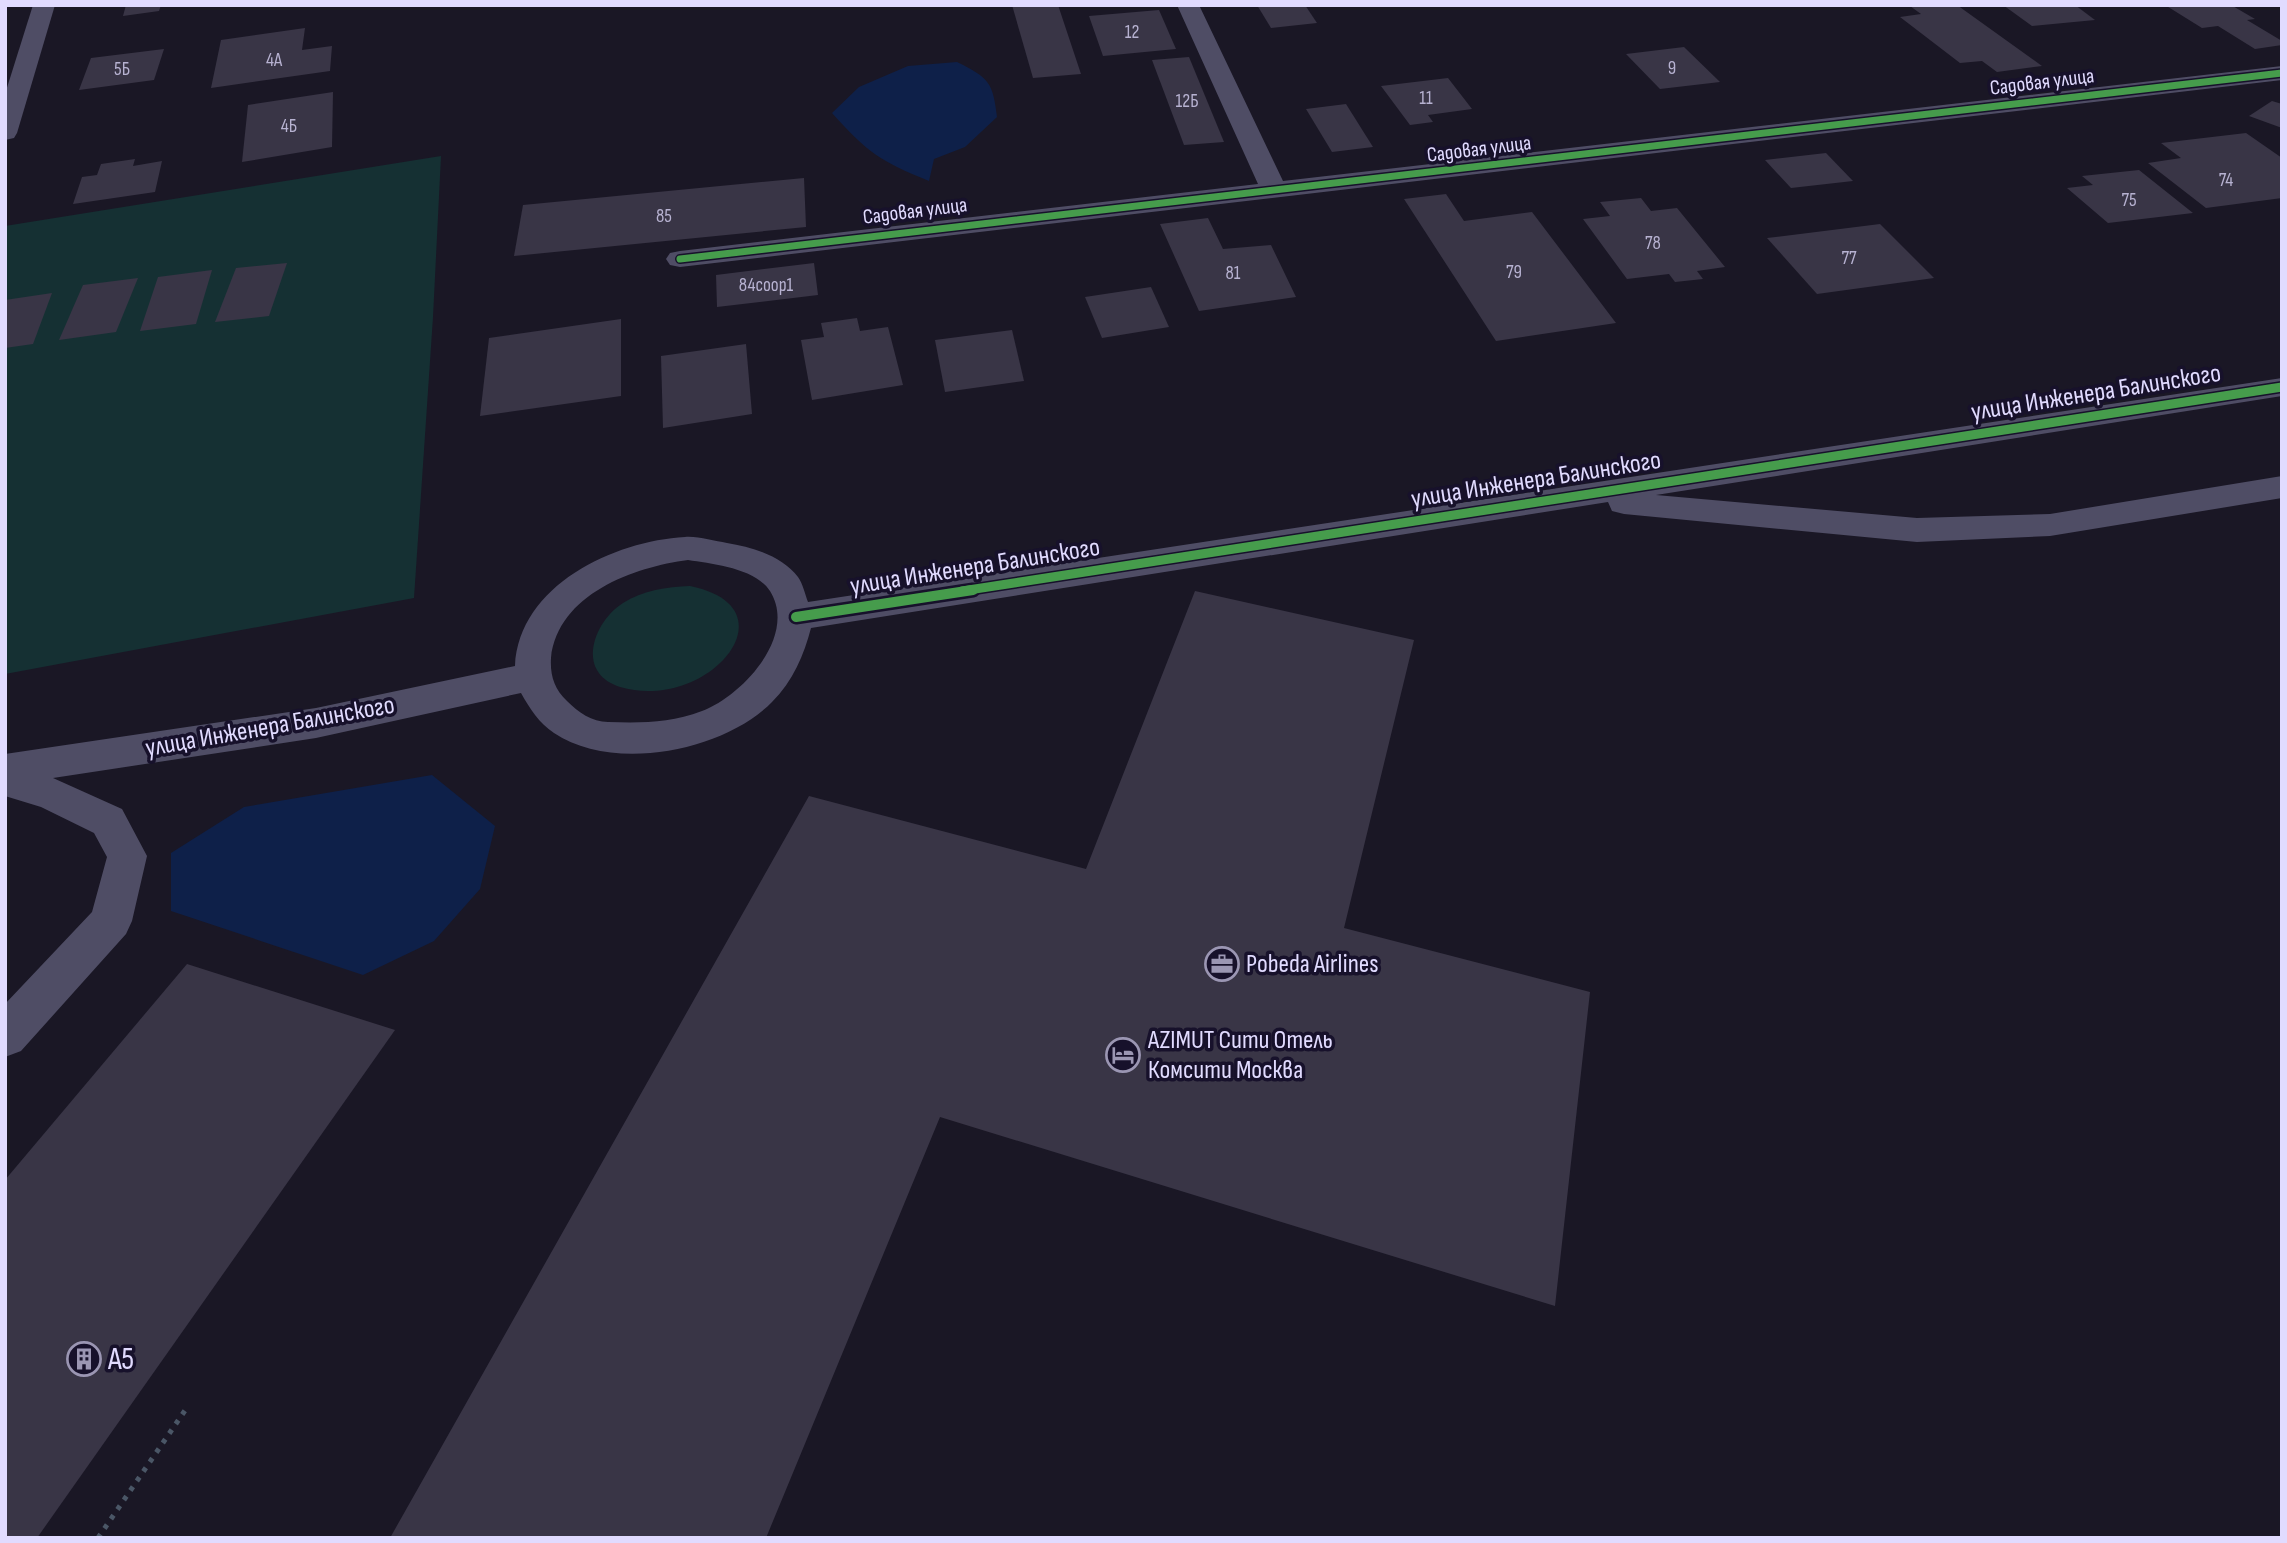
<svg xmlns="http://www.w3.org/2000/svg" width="2287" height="1543" font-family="'Sofia Sans Condensed',sans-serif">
<rect width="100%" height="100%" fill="#1a1725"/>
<g fill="#153033">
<path d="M441,156L433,317L414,598L5,674V226Z"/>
<path d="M690,586C797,608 707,713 620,687C575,673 593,622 623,603C644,590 666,587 690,586Z"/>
</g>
<g fill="#0e2049">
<path d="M957,62C989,78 993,82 997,117L965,147L934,159L929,181C880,161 867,152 832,113L859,87L908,66Z"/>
<path d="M432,775L495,826L480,889L434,941L363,975L171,911V853L244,807Z"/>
</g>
<g fill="#393546">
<path d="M126,5H161L159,11L123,16Z"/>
<path d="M1012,5H1058L1081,74L1033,78Z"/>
<path d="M1257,5H1305L1317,23L1271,28Z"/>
<path d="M1957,5L2042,66L1997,72L1982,61L1960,63L1900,17L1921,14L1910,6Z"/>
<path d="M2003,5H2075L2095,20L2032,26Z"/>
<path d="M2165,5H2231L2255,19L2247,20L2282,41V45L2255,49L2218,26L2202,28Z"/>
<path d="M1159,10L1176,49L1103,56L1089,16Z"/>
<path d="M305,28L302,50L332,46L330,71L211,88L221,40Z"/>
<path d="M1684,47L1720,82L1660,89L1626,54Z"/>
<path d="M164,49L154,80L79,90L91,58Z"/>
<path d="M1189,57L1224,142L1184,145L1152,60Z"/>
<path d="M1448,78L1472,109L1428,115L1433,122L1410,125L1381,86Z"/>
<path d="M333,92L332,147L242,162L248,105Z"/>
<path d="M2272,101L2282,104V128L2249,116Z"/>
<path d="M1346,104L1373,147L1332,152L1306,109Z"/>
<path d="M2246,133L2282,158V198L2206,208L2148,163L2181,158L2161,143Z"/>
<path d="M1826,153L1853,181L1791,188L1765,160Z"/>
<path d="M135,159L133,166L162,161L155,192L73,204L82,177L97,175L101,164Z"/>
<path d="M2139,170L2193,213L2108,223L2067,188L2093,185L2082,176Z"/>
<path d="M804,178L806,227L514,256L523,205Z"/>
<path d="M1446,194L1464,221L1532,212L1616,323L1496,341L1404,199Z"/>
<path d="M1641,198L1651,211L1677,208L1725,267L1697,271L1703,279L1675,282L1669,274L1627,279L1583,219L1610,216L1600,202Z"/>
<path d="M1208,218L1223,249L1271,245L1296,297L1199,311L1160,224Z"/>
<path d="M1880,224L1934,278L1817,294L1767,238Z"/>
<path d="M287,263L269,316L215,322L236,268Z"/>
<path d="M814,263L818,295L717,307L716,275Z"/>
<path d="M212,270L196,324L140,331L158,277Z"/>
<path d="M138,278L116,332L59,340L83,285Z"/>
<path d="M1151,287L1169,327L1102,338L1085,297Z"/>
<path d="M52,293L33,344L5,348V300Z"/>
<path d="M857,318L860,331L888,327L903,385L812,400L801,340L824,337L821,323Z"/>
<path d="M621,319V396L480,416L489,338Z"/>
<path d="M1012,330L1024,381L945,392L935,340Z"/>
<path d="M746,344L752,414L663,428L661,356Z"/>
<path d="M1195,591L1414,640L1344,928L1590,992L1555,1306L940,1117L766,1538H390L809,796L1086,869Z"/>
<path d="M187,964L395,1030L37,1538H5V1180Z"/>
</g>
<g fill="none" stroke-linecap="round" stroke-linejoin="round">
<path stroke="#4a5666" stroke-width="5" stroke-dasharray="4.5 7" stroke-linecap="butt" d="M98,1538L186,1409"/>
<g fill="#4f4d65" fill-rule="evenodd">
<path d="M33,5H55L17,133L14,138L5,140V94Z"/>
<path d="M1177,5H1199L1283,181L2282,66V80L680,267L670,265L666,259L670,253L680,251L1258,184Z"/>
<path d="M2282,378V396L1656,495L1917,518L2050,514L2282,476V498L2050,536L1917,542L1624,514L1612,511L1608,502L811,628C804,655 793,681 772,702C724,751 613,773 554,733C539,723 530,709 521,693L316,738L53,778L122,809L147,856L132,921L126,934L21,1051L5,1057V1004L92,912L107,857L94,833L41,807L5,796V754L316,708L515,666C519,585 614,541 685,537C698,536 714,541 727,543C752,547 782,556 798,577C803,584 805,594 808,602ZM688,560C713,564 755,568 770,591C798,636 742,696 702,711C670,723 642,723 608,722C592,722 578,712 567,701C554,689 550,675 551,658C558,594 634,567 688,560Z"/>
</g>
<g stroke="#17112b" stroke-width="10">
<path id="cycleway-far2" d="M680,259L2282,73"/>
</g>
<g stroke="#17112b" stroke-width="12">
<path id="cycleway-far1" d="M962,591L2282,387"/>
</g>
<g stroke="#17112b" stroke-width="15">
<path id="cycleway" d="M796,617L973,590"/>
</g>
<use href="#cycleway-far2" stroke="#469c4c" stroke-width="7"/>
<use href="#cycleway-far1" stroke="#469c4c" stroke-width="9"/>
<use href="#cycleway" stroke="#469c4c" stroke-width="10"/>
</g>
<defs>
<g id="office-ring" transform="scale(1.75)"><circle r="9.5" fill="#17112b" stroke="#9b96b3" stroke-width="1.5"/><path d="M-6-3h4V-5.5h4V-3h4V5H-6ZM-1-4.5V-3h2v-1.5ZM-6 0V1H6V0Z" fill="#9b96b3"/></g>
<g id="hotel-ring" transform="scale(1.75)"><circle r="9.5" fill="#17112b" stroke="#9b96b3" stroke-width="1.5"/><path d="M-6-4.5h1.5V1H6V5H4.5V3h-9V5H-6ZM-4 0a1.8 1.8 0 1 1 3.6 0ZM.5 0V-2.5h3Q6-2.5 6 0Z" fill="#9b96b3"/></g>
<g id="building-ring" transform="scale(1.75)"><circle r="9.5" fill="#17112b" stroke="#9b96b3" stroke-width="1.5"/><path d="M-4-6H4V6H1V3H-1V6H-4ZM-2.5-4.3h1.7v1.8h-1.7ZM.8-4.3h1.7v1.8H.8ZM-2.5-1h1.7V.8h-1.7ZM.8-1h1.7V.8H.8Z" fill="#9b96b3"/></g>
</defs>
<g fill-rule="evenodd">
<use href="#office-ring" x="1222" y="964"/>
<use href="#hotel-ring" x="1123" y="1055"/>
<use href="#building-ring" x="84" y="1359"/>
</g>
<g text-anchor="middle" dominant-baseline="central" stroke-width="7" stroke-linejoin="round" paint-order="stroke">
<g font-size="19" fill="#b7b2d1">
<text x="1132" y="32">12</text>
<text x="274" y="60">4А</text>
<text x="1672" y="68">9</text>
<text x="122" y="69">5Б</text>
<text x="1426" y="98">11</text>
<text x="1187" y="101">12Б</text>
<text x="289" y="126">4Б</text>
<text x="2226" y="180">74</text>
<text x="2129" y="200">75</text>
<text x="664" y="216">85</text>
<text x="1653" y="243">78</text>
<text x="1849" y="258">77</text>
<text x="1514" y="272">79</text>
<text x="1233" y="273">81</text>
<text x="766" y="285">84соор1</text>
</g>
<g font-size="21" fill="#e1dbff" stroke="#17112b">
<text transform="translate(2042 82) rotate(-7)">Садовая улица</text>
<text transform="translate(1479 149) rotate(-7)">Садовая улица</text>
<text transform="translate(915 211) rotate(-7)">Садовая улица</text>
</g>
<g font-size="26" fill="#e1dbff" stroke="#17112b">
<text transform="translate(2096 393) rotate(-9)">улица Инженера Балинского</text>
<text transform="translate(1536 480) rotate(-9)">улица Инженера Балинского</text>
<text transform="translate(975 567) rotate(-9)">улица Инженера Балинского</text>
<text transform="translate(270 727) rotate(-10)">улица Инженера Балинского</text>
</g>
<g font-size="26" fill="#e1dbff" stroke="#17112b" text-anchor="start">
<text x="1246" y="964">Pobeda Airlines</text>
<text x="1148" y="1040">AZIMUT Сити Отель<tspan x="1148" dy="30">Комсити Москва</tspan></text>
</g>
<g font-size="32" fill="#e1dbff" stroke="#17112b" text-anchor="start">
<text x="108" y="1359">А5</text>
</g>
</g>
<rect width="2287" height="1543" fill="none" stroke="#e1dbff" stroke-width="14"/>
</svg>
